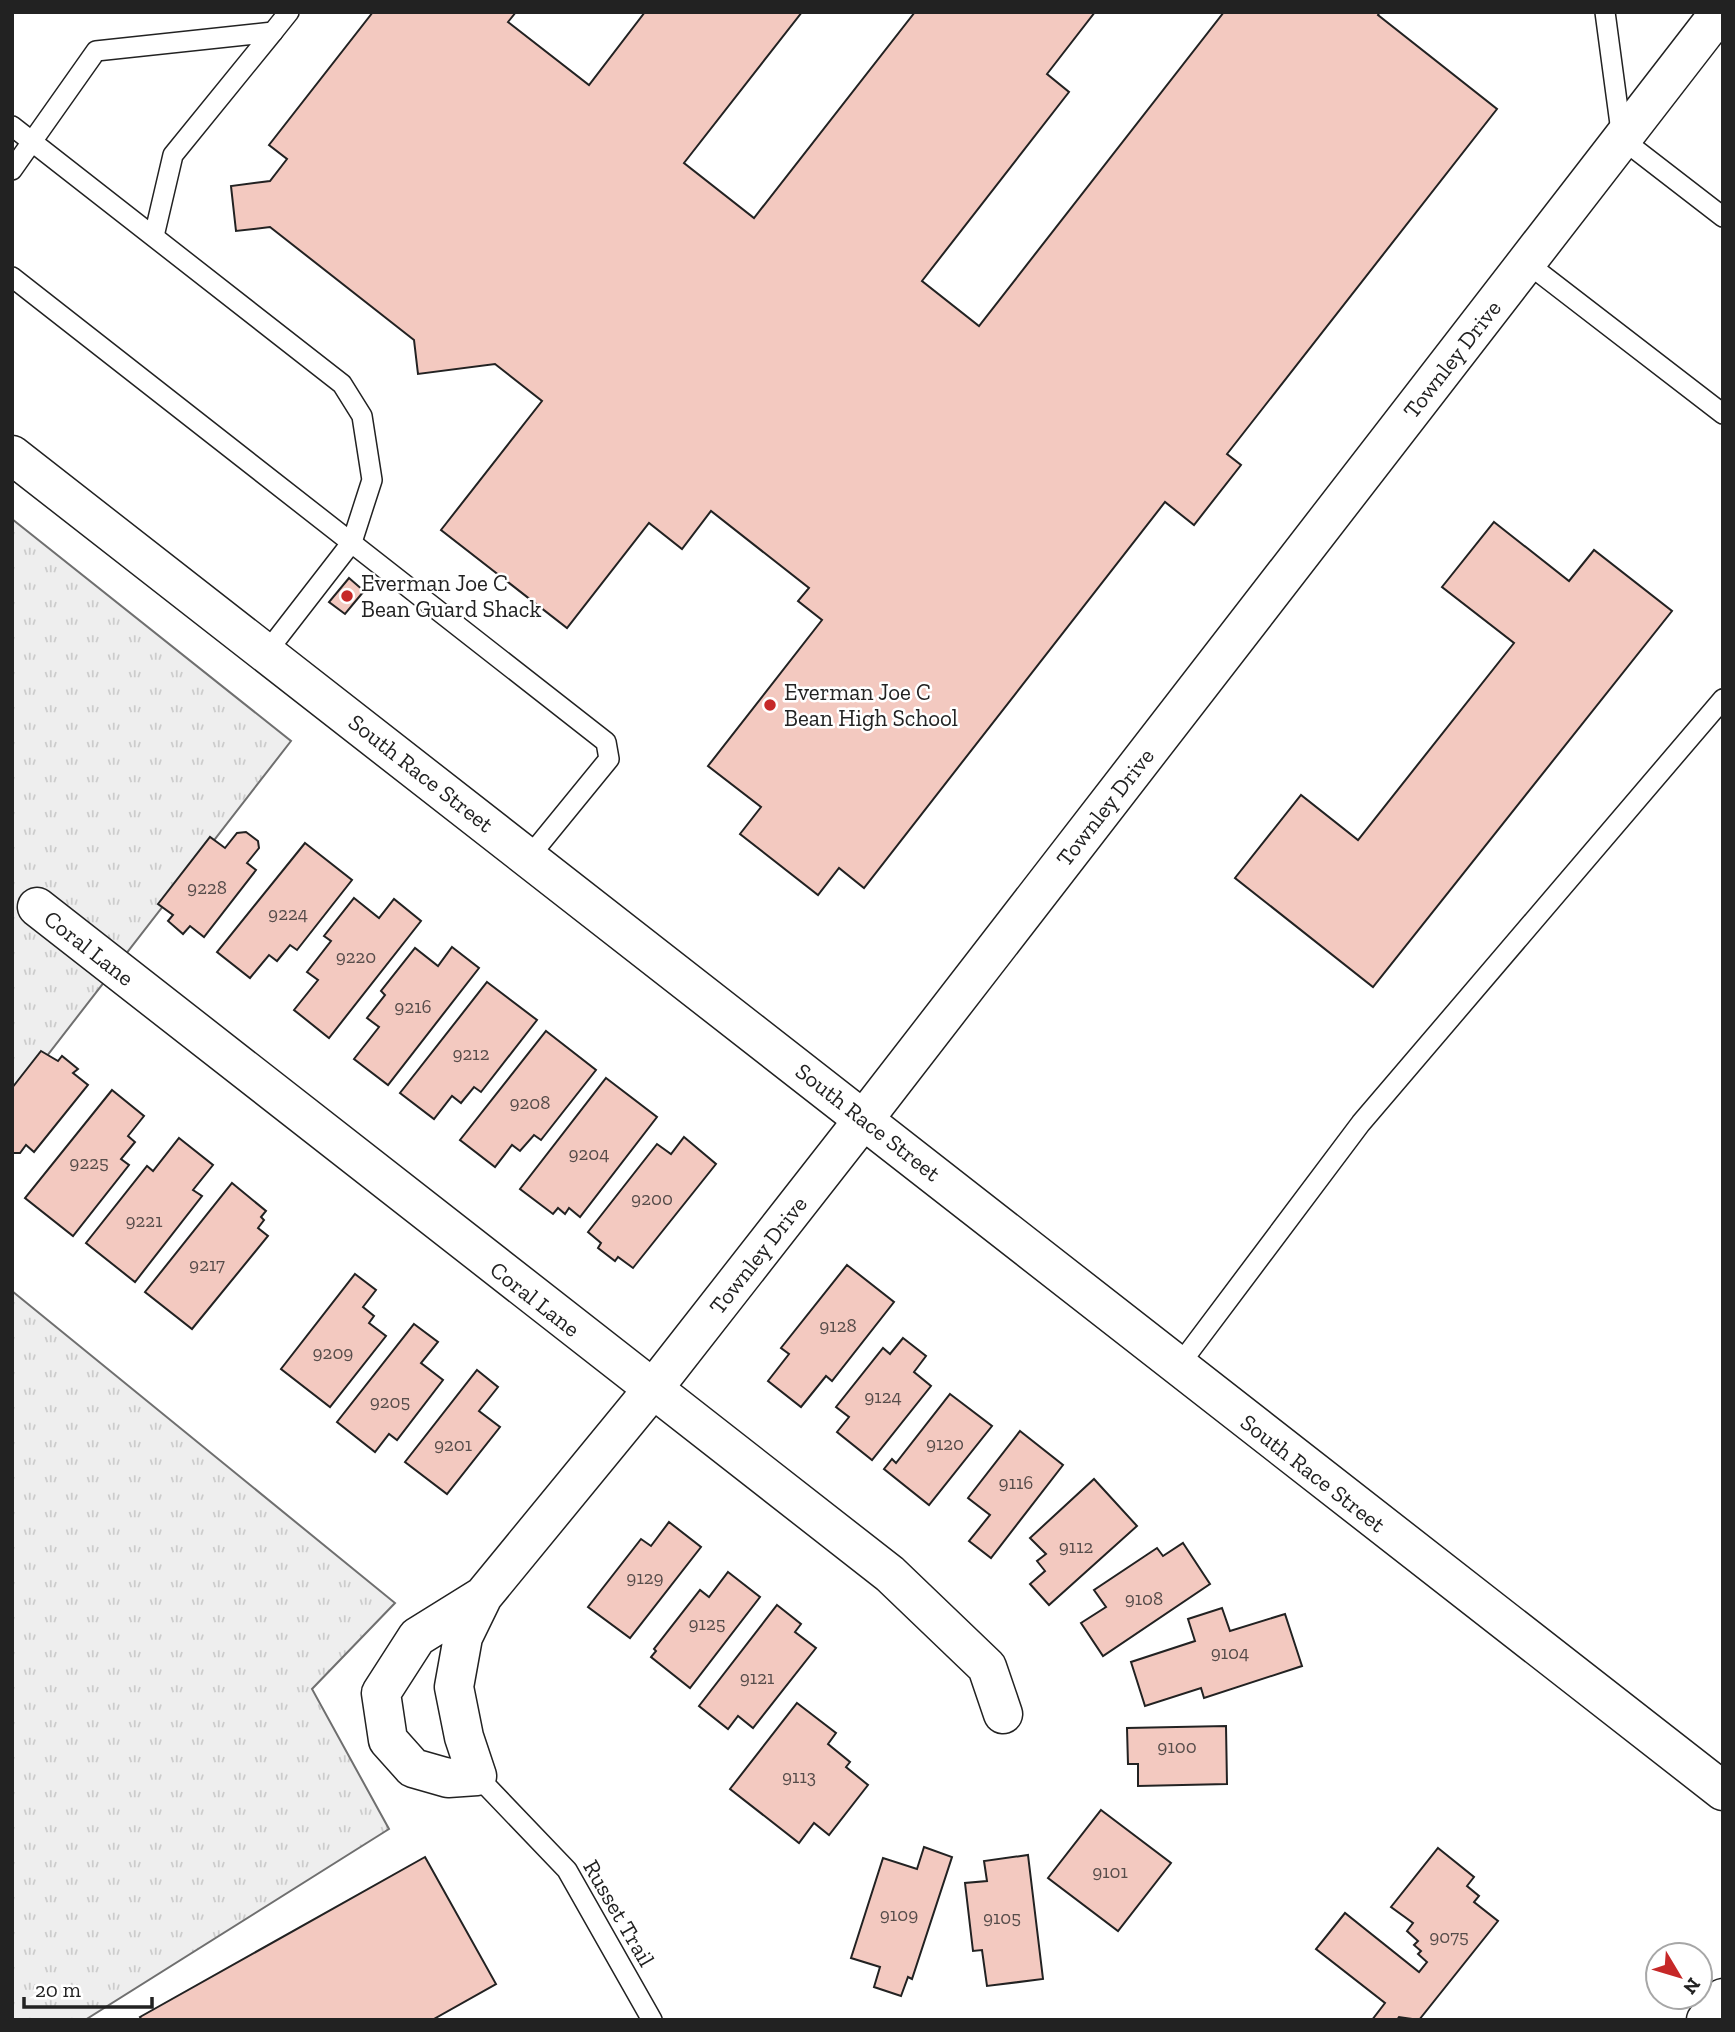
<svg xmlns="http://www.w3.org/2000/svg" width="1735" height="2032" font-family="'Zilla Slab',serif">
<defs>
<pattern id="grass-tufts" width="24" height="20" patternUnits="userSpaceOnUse" patternTransform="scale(1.75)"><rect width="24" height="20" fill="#eee"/><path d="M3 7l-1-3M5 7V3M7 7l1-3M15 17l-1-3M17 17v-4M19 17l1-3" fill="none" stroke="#ccc"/></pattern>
</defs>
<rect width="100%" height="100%" fill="#fff"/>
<g fill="url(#grass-tufts)" stroke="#6f6f6f" stroke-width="2">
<path d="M12,519L291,741L12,1101Z"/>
<path d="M12,1291L395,1603L312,1689L389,1829L85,2020H12Z"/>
</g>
<g fill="#f3c9c0" stroke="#222" stroke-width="2">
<path d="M373,12H516L508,22L589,85L645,12H802L684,163L754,218L915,12H1095L1047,74L1069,92L922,281L979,326L1224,12H1380L1378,15L1497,109L1227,454L1241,465L1194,525L1165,502L864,888L839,868L818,895L740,834L761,807L708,766L822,620L798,601L809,588L711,511L682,549L649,523L567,628L441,530L542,401L495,364L418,374L414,340L270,227L236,231L231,186L270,181L287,159L269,145Z"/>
<path d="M1494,522L1569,581L1594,550L1672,611L1373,987L1235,878L1301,795L1358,840L1514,643L1442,587Z"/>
<path d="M349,578L364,591L345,614L329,602Z"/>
<path d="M246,832L258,841L259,848L247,863L256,870L204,937L190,926L183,934L168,921L173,915L158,904L210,837L225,848L237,833Z"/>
<path d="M305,843L352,880L297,950L290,945L277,961L269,955L250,978L217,952Z"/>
<path d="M354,898L379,918L394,899L421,921L329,1038L294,1010L318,980L307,972L331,941L324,936Z"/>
<path d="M452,947L479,968L388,1085L354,1059L379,1027L367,1018L385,995L381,991L415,948L438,966Z"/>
<path d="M487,982L537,1020L481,1092L474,1087L461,1103L452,1096L434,1119L400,1093Z"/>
<path d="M546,1031L596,1070L541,1140L534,1135L520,1151L512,1145L495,1167L460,1140Z"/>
<path d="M41,1051L58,1061L62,1056L78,1069L73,1073L88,1085L34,1152L26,1145L20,1153H12V1088Z"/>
<path d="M606,1078L657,1117L580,1217L569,1208L565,1214L558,1208L553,1214L520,1189Z"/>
<path d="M112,1090L144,1116L128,1136L135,1142L121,1159L129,1165L73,1236L25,1198Z"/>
<path d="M684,1137L716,1164L633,1268L618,1257L615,1261L598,1248L601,1243L588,1232L657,1144L671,1154Z"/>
<path d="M179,1138L213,1165L193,1190L202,1196L135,1282L86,1243L147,1166L153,1171Z"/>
<path d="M232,1183L266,1211L261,1217L264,1220L258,1228L268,1236L192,1329L145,1292Z"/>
<path d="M847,1265L894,1302L832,1381L826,1376L801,1407L768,1381L789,1354L781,1348Z"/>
<path d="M355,1274L376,1290L363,1307L374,1316L369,1323L386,1336L330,1407L281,1369Z"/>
<path d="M414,1324L438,1342L421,1363L443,1380L397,1440L389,1434L375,1452L337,1422Z"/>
<path d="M903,1338L926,1356L914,1372L931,1386L872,1460L837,1432L849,1417L836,1407L883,1348L890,1354Z"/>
<path d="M477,1370L498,1387L479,1411L500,1427L447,1494L405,1462Z"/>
<path d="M950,1394L992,1426L929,1505L884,1469L892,1459L896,1463Z"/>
<path d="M1020,1431L1063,1465L991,1558L969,1541L990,1515L968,1498Z"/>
<path d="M1094,1479L1137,1526L1049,1605L1030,1584L1045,1571L1037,1561L1046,1554L1030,1538Z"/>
<path d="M669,1522L701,1547L630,1638L588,1607L641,1539L651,1546Z"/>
<path d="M1183,1543L1210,1584L1103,1656L1081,1623L1106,1607L1094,1590L1157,1548L1163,1556Z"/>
<path d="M728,1572L760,1597L690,1688L651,1657L656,1651L654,1649L700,1590L709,1597Z"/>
<path d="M777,1605L801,1624L795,1632L816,1648L753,1728L738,1716L728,1729L699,1706Z"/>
<path d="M1222,1608L1230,1631L1285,1614L1302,1666L1204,1698L1201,1688L1145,1706L1131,1662L1195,1641L1188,1619Z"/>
<path d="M797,1703L836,1733L828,1744L850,1762L846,1767L868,1785L829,1835L814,1823L799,1843L730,1789Z"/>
<path d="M1226,1726L1227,1784L1138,1786V1764H1128L1127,1728Z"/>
<path d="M1101,1810L1171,1863L1118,1931L1048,1878Z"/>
<path d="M924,1847L952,1857L912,1979L908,1977L901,1996L874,1987L880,1967L851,1958L883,1858L917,1869Z"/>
<path d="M1438,1848L1474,1877L1467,1886L1479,1896L1474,1902L1498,1921L1419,2020L1399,2017L1397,2020H1372L1385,2003L1316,1949L1345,1913L1419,1972L1427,1962L1418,1954L1421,1951L1414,1945L1418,1941L1407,1931L1413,1923L1391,1907Z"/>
<path d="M1028,1855L1043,1979L987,1986L982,1950L973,1951L965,1883L987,1881L984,1861Z"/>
<path d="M425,1857L496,1984L432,2020H142L140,2017Z"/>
</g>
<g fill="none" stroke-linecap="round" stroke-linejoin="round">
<g stroke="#222" stroke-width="22">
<g id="lane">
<path d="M1605,12L1622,139L1723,217"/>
<path d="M12,126L342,384L362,416L372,480L352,542L266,653"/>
<path d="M12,170L96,51L273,32L289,12"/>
<path d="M154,236L173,155L273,32"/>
<path d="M1527,263L1723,414"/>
<path d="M12,277L606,742L609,759L529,857"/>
<path d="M1177,1368L1361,1123L1723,699"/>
<path d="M477,1776L567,1870L652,2020"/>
</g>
</g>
<g stroke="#222" stroke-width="41">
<g id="street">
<path d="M37,907L890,1574L987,1667L1003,1714"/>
<path d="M483,1596L417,1637L381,1693L388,1740L413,1768L448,1778L477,1776L464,1737L454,1687L463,1637L483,1596L652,1390L864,1119L1720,12"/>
<path d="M1706,2020L1723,1998"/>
</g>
</g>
<g stroke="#222" stroke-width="41">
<path id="secondary" d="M12,455L1723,1791"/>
</g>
<use href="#lane" stroke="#fff" stroke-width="19"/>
<use href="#street" stroke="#fff" stroke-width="38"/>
<use href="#secondary" stroke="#fff" stroke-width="38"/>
</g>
<g fill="#c62828" stroke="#fff" stroke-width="2.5">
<circle cx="347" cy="596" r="7"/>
<circle cx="770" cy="705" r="7"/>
</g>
<g text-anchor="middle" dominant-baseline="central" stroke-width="5" stroke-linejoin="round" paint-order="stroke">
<g font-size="19" fill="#564c4a">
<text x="207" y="887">9228</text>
<text x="288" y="913">9224</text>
<text x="356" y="956">9220</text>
<text x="413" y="1006">9216</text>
<text x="471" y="1053">9212</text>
<text x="530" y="1102">9208</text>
<text x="589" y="1153">9204</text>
<text x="89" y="1162">9225</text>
<text x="652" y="1198">9200</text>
<text x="144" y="1220">9221</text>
<text x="207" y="1264">9217</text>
<text x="838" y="1325">9128</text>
<text x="333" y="1352">9209</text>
<text x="883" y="1396">9124</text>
<text x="390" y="1401">9205</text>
<text x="945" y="1443">9120</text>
<text x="453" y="1444">9201</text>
<text x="1016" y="1482">9116</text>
<text x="1076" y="1546">9112</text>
<text x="645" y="1577">9129</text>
<text x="1144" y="1598">9108</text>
<text x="707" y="1623">9125</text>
<text x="1230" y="1652">9104</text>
<text x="757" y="1677">9121</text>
<text x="1177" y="1746">9100</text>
<text x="799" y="1776">9113</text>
<text x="1110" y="1871">9101</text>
<text x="899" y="1914">9109</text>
<text x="1002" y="1917">9105</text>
<text x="1449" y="1936">9075</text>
</g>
<g font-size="23" fill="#222" stroke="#fff">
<text transform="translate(1452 359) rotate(-52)">Townley Drive</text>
<text transform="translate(421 773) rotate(38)">South Race Street</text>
<text transform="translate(1105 807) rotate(-52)">Townley Drive</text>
<text transform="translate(89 948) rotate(38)">Coral Lane</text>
<text transform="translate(868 1122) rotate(38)">South Race Street</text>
<text transform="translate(758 1255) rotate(-52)">Townley Drive</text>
<text transform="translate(535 1299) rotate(38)">Coral Lane</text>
<text transform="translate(1313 1473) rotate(38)">South Race Street</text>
<text transform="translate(619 1913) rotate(60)">Russet Trail</text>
</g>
<g font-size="23" fill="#222" stroke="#fff" text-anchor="start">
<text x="361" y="583">Everman Joe C<tspan x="361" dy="26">Bean Guard Shack</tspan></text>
<text x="784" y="692">Everman Joe C<tspan x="784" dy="26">Bean High School</tspan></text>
</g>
</g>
<rect width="1735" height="2032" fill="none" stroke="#222222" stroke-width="28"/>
<g transform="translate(1679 1976) rotate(128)"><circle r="33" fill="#ffffff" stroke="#a7a7a7" stroke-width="2"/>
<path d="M0-5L12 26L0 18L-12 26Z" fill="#c62828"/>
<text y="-10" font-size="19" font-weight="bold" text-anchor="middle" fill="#222222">N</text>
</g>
<path d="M24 1997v10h128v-10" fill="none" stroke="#222222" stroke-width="3.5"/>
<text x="35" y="1997" font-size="21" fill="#222222" stroke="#ffffff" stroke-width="5" paint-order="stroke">20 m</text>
</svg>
